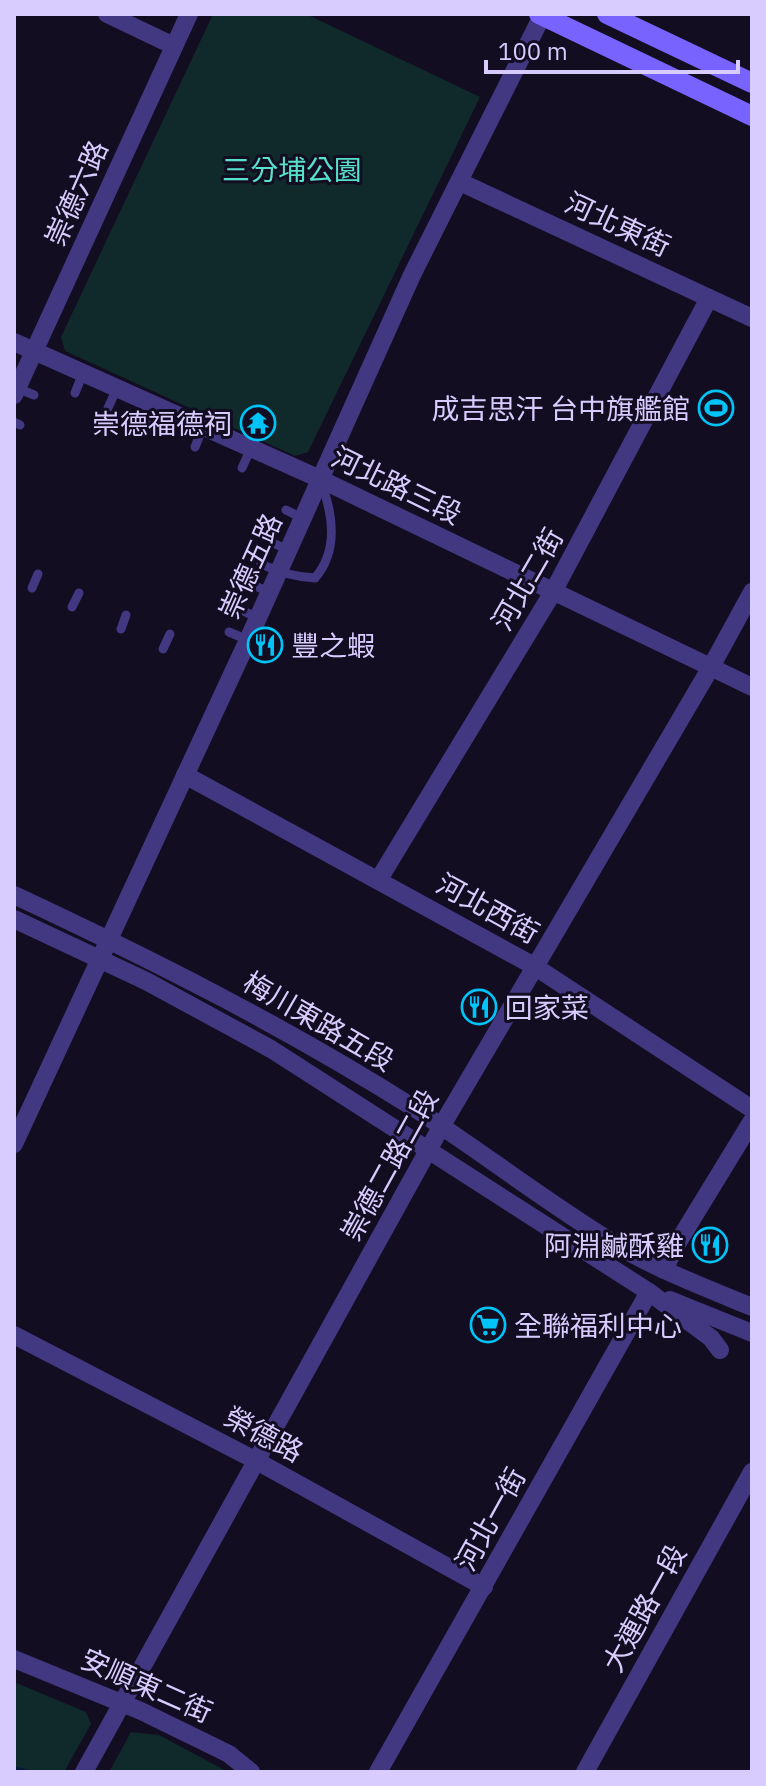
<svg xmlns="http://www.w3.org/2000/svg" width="766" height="1786" font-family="'IBM Plex Sans','Noto Sans TC',sans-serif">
<rect width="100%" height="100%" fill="#120d21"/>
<g fill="#10292b">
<path d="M213,14H306L480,97L308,452L295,456L65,351L61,337Z"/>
<path d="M14,1682L86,1712L91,1724L64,1772H14Z"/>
<path d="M131,1732L159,1735L228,1772H109Z"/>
</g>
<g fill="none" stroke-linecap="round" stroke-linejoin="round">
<path stroke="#08163e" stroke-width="5" d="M14,1769L27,1772"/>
<g stroke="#423781" stroke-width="9">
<path d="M17,388L34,395"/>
<path d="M75,393L83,373"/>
<path d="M108,408L117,388"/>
<path d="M14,422L20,425"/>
<path d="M150,427L158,407"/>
<path d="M195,447L203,427"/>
<path d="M242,468L251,448"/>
<path d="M286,510L302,518"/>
<path d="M271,542L288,550"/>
<path d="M261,564C278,572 295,577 315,578C339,550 333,514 321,482"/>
<path d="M251,584L269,592"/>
<path d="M32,588L38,574"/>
<path d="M72,607L79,593"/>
<path d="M239,609L258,618"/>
<path d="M121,629L126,615"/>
<path d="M229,632L248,640"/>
<path d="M163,649L170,634"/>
</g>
<g stroke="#423781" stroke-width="18">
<path d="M107,14L174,46"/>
<path d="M460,182L752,318"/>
<path d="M14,342L320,479L752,687"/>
<path d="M14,395L189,14"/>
<path d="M185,775L534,966L752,1109"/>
<path d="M379,879L553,592L709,298"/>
<path d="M14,895C151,959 286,1027 414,1108C482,1152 546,1202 615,1244C658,1270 706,1288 752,1307"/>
<path d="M14,919L146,981L271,1049L649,1292L711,1338L720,1350"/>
<path d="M14,1144L248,640L412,275L543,14"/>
<path d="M664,1270L675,1247L752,1121"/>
<path d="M670,1300L752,1333"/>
<path d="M14,1335L255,1460L484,1587"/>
<path d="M14,1659L141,1711L229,1754L251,1772"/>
<path d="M84,1772L441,1127L711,667L752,592"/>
<path d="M378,1772L649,1292"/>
<path d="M585,1772L752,1472"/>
</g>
<g stroke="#7963ff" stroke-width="20">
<path d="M539,14L752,116"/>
<path d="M607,14L752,83"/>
</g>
</g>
<defs>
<g id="stadium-ring" transform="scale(1.8)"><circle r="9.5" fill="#120d21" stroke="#00c3f7" stroke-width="1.5"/><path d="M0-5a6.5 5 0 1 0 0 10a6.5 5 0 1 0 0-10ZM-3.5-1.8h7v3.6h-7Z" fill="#00c3f7"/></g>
<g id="temple-ring" transform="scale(1.8)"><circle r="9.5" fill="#120d21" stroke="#00c3f7" stroke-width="1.5"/><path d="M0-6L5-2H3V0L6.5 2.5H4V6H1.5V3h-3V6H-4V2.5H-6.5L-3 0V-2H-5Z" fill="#00c3f7"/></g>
<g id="restaurant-ring" transform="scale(1.8)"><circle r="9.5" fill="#120d21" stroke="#00c3f7" stroke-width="1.5"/><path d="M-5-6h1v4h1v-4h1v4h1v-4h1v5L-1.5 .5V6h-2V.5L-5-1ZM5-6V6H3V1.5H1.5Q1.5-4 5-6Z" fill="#00c3f7"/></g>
<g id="supermarket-ring" transform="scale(1.8)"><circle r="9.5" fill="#120d21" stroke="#00c3f7" stroke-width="1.5"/><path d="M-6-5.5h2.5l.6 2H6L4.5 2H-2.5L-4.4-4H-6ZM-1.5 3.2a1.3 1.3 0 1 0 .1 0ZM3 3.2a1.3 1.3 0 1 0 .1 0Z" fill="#00c3f7"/></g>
</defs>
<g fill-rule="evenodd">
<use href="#stadium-ring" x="716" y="408"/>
<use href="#temple-ring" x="258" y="423"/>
<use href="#restaurant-ring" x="265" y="645"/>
<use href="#restaurant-ring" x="479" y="1007"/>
<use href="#restaurant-ring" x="710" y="1245"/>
<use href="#supermarket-ring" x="488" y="1325"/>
</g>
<g text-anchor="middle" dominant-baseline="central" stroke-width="6" stroke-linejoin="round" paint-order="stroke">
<g font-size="28" fill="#57e1cd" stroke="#120d21">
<text x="292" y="169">三分埔公園</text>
</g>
<g font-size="28" fill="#d8ccff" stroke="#120d21">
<text transform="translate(76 193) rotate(-66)">崇德六路</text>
<text transform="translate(618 224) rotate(25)">河北東街</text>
<text transform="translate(397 485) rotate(26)">河北路三段</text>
<text transform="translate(250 566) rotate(-66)">崇德五路</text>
<text transform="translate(527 579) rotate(-60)">河北二街</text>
<text transform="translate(488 908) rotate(29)">河北西街</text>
<text transform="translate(319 1021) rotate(30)">梅川東路五段</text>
<text transform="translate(389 1165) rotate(-61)">崇德二路二段</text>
<text transform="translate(264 1434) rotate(28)">榮德路</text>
<text transform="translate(490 1519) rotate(-61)">河北一街</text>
<text transform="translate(644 1608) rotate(-61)">大連路一段</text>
<text transform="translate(147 1685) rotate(24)">安順東二街</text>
</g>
<g font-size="28" fill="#d8ccff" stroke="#120d21" text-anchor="end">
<text x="690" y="408">成吉思汗 台中旗艦館</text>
<text x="232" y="423">崇德福德祠</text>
<text x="291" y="645" text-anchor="start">豐之蝦</text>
<text x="505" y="1007" text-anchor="start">回家菜</text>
<text x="684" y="1245">阿淵鹹酥雞</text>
<text x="514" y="1325" text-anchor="start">全聯福利中心</text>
</g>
</g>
<rect width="766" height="1786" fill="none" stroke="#d8ccff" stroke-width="32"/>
<path d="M486 60v12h252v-12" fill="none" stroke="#d8ccff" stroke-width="4"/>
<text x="498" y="60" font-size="24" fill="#d8ccff" stroke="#120d21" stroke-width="6" paint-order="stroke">100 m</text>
</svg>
